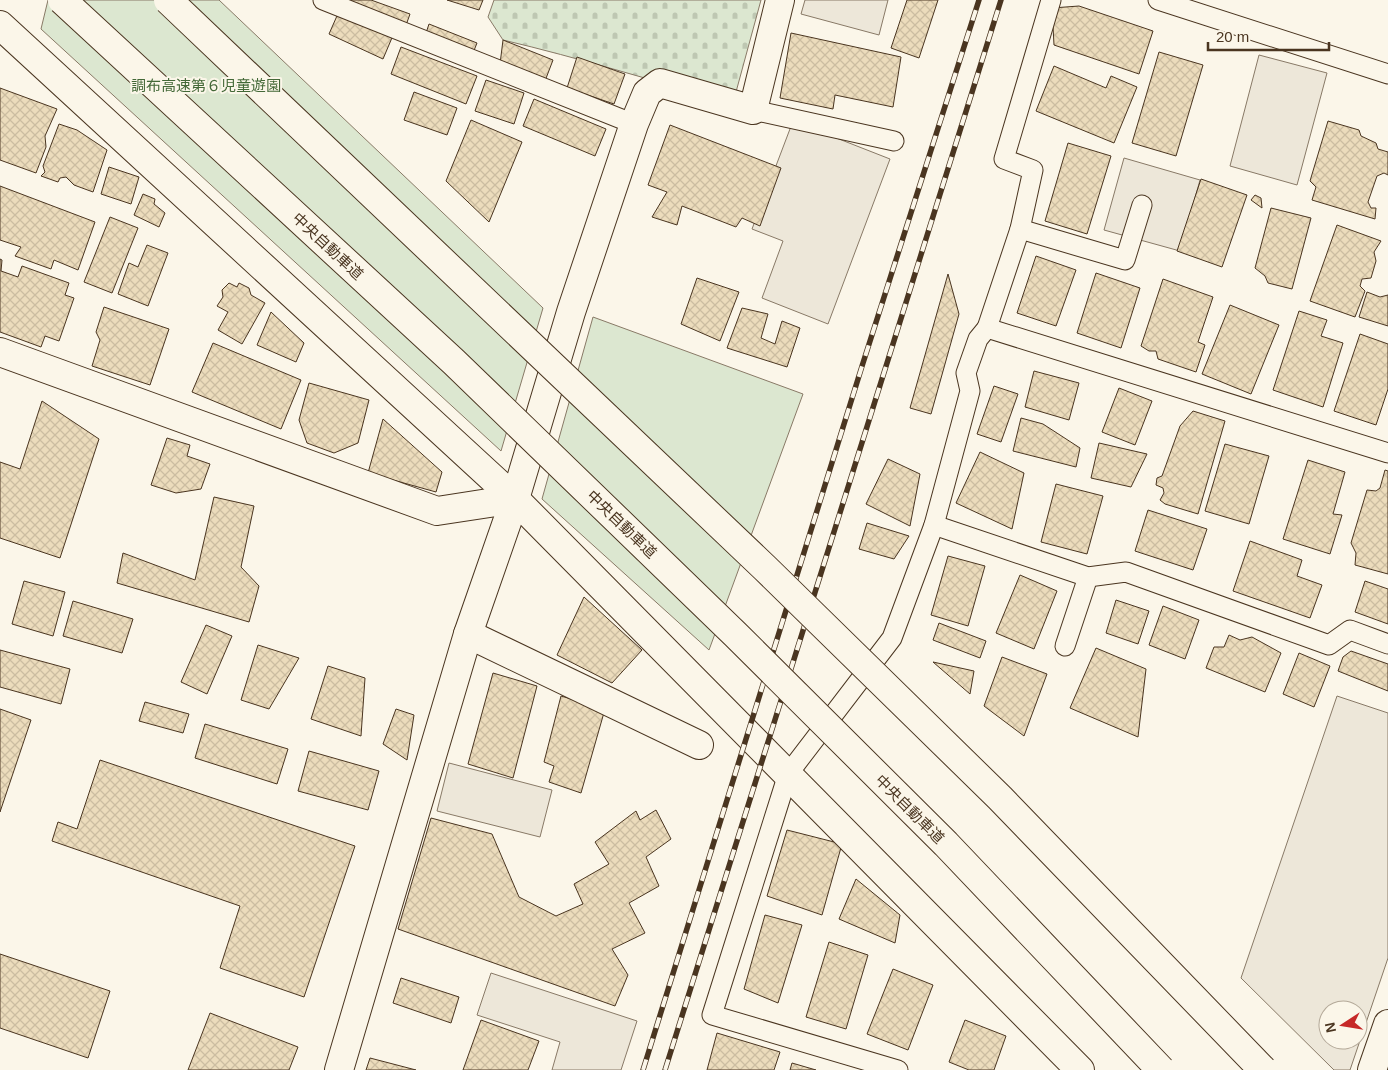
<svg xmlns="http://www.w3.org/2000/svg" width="1388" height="1070" font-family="Helvetica,'Noto Sans JP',sans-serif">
<defs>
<pattern id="cemetery-stones" width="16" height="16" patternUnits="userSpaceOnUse" patternTransform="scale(1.25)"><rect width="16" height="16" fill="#dce7d0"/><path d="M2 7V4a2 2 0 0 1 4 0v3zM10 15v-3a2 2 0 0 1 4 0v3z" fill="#bec7b2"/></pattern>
<pattern id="building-cross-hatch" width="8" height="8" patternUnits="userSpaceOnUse" patternTransform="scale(1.25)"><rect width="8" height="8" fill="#ecdcbc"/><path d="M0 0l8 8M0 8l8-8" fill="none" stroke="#ccbda1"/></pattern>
</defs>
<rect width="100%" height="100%" fill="#fbf6e9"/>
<path fill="url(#cemetery-stones)" stroke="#887966" d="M494,0H761L733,103C656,82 580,58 503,40L488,17Z"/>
<g fill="#dce7d0" stroke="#887966">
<path d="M48,0H219L543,308L501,451L41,29Z"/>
<path d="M593,317L803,394L709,650L542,499Z"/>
</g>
<g fill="#ede7d9" stroke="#887966" fill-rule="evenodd">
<path d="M805,0H888L879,35L801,14Z"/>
<path d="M1259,55L1327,73L1297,185L1230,166Z"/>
<path d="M793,121L890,159L828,324L762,298L783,241L752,229Z"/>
<path d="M1124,158L1200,180L1180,251L1104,230Z"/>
<path d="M1337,696L1388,713V958L1350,1070H1334L1241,978ZM1328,1010H1358V1040H1328Z"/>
<path d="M449,763L552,790L540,837L437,811Z"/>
<path d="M491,973L637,1021L621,1070H552L560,1042L477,1015Z"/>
</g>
<g fill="url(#building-cross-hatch)" stroke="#4a3520">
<path d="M344,0H371L410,14L405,28Z"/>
<path d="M447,0H483L479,10Z"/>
<path d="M907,0H938L919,58L891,48Z"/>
<path d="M1079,6L1153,31L1139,74L1054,45L1052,8Z"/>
<path d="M340,9L394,33L383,59L329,34Z"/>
<path d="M429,24L477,43L471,58L424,39Z"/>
<path d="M791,33L901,57L893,107L835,95L833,109L780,98Z"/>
<path d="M503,40L553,60L545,81L500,64Z"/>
<path d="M401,47L477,76L466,104L391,74Z"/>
<path d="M1159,52L1203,65L1176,156L1132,143Z"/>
<path d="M577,57L625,74L614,104L567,88Z"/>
<path d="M1054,66L1106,88L1111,76L1137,87L1114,143L1036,111Z"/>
<path d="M486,80L524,93L514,124L475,111Z"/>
<path d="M0,88L57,109L45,136L46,147L36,173L0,160Z"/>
<path d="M414,92L457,108L447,135L404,120Z"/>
<path d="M534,99L606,129L595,156L523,126Z"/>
<path d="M471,120L522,142L489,222L446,181Z"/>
<path d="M1328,121L1359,130L1361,136L1376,143L1378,149L1388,152V175L1384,173L1377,176L1368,202L1371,208H1376L1375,219L1312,200L1316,187L1310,181Z"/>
<path d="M59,124L77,130L107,150L93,192L74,185L66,177L60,178L58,182L41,176L45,172L43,166Z"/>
<path d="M670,125L781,168L760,226L742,218L736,227L682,206L677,225L652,217L667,192L648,185Z"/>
<path d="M1068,143L1111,156L1087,234L1045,221Z"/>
<path d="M109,167L139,177L131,204L101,194Z"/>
<path d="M1201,179L1247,195L1222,267L1177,251Z"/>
<path d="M0,186L95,222L78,270L54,260L51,269L15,256L21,247L0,240Z"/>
<path d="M143,194L155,199L154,204L165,213L159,227L134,215Z"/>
<path d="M1255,195L1261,198L1262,208L1251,200Z"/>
<path d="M1271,208L1311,218L1292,289L1268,283L1265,276L1255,268Z"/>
<path d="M110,217L138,228L112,293L84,282Z"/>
<path d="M1337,225L1381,241L1374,252L1376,261L1371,278L1362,279L1360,286L1365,291L1355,317L1310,301Z"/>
<path d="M147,245L168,253L148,306L118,294L129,263L138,267Z"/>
<path d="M1036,256L1076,270L1056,326L1017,313Z"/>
<path d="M0,259L2,260L1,271L18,277L22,266L69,283L65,295L74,298L59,341L45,336L41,347L0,332Z"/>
<path d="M1096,273L1140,288L1121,348L1077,333Z"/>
<path d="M948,274L959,314L931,414L910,408Z"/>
<path d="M697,278L739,292L720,341L681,324Z"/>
<path d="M1163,279L1213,297L1198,342L1205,345L1196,372L1158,359L1156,351H1149L1141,346Z"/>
<path d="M229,283L237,287L239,283L249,288L251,295L265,303L242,344L218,330L228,312L217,306L223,297L222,290Z"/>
<path d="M1367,292L1380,297L1388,295V326L1359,317Z"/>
<path d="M1230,305L1279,325L1251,394L1202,374Z"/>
<path d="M104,307L169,329L150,385L92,366L100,340L96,332Z"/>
<path d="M742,308L768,314L761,338L775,344L782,321L800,328L787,367L727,348Z"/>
<path d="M1299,311L1327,320L1321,336L1343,343L1323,407L1273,390Z"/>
<path d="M271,312L304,343L296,362L257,345Z"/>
<path d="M1360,334L1388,344V389L1376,425L1334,411Z"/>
<path d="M213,343L301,380L281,429L192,392Z"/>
<path d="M1034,371L1079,383L1069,420L1025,407Z"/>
<path d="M309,383L369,400L358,443L334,453L307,443L299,420Z"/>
<path d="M994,386L1018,394L1001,442L977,434Z"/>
<path d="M1119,388L1152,401L1135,445L1102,432Z"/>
<path d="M42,401L99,439L60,558L0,538V462L20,469Z"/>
<path d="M1193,411L1225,421L1198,514L1165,504L1160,500L1164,493L1163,488L1156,485L1157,478L1162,476L1180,426Z"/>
<path d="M1021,418L1043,424L1080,448L1076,467L1013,451Z"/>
<path d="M383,419L442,472L436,492L368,473Z"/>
<path d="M167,438L190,445L187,456L210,464L201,489L176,493L151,485Z"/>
<path d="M1099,443L1147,454L1131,487L1091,478Z"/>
<path d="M1225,444L1269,456L1249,524L1205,511Z"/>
<path d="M980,452L1024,473L1012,529L956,503Z"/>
<path d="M888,459L920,474L910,526L866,504Z"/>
<path d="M1308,460L1345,472L1333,514L1342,515L1330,554L1283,539Z"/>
<path d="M1385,470L1388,471V574L1355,565L1356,553L1351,543L1367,490L1376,491L1380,488Z"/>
<path d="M1056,484L1103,496L1087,554L1041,542Z"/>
<path d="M214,497L254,506L241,567L259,586L249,622L117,583L123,553L195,580Z"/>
<path d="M1148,510L1207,529L1193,570L1135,551Z"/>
<path d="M867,523L909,536L894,559L859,549Z"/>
<path d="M1250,541L1302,560L1297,576L1322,585L1310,618L1233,591Z"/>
<path d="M948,556L985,566L968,626L931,615Z"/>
<path d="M1020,575L1057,591L1034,649L996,633Z"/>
<path d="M24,581L65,592L53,636L12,624Z"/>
<path d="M1365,581L1388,589V624L1355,612Z"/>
<path d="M584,597L642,650L612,683L557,655Z"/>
<path d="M1116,600L1149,611L1138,644L1106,633Z"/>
<path d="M73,601L133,619L122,653L63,636Z"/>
<path d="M1163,606L1199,620L1185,659L1149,645Z"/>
<path d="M939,623L986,641L980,658L933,640Z"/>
<path d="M206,625L232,636L207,694L181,682Z"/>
<path d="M1229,635L1240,640L1252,637L1281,653L1265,692L1206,668L1214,647H1224Z"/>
<path d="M258,645L299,658L269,709L241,700Z"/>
<path d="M1096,648L1146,669L1138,737L1070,708Z"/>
<path d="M0,650L70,669L61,704L0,687Z"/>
<path d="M1351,651L1388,664V691L1338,671L1343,657Z"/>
<path d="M1299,653L1330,666L1314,707L1283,694Z"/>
<path d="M1002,657L1047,674L1024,736L984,706Z"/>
<path d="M933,662L974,671L970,694Z"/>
<path d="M328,666L365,678L361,736L311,719Z"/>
<path d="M493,673L537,686L513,778L468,764Z"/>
<path d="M561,696L605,709L581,793L549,782L554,766L544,762Z"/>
<path d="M145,702L189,714L183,733L139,721Z"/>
<path d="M0,709L31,720L0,812Z"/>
<path d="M396,709L414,715L407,760L383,744Z"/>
<path d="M205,724L288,749L277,784L195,758Z"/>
<path d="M309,751L379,771L368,810L298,791Z"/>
<path d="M100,760L355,846L304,997L220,968L240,906L52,841L58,822L77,829Z"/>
<path d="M656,810L671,839L646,857L659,886L629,903L645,933L612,949L628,975L615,1006L398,929L431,818L492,834L519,897L556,916L583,904L574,884L609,864L595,842L636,811L640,820Z"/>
<path d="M787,830L842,844L822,915L767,896Z"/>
<path d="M856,879L900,915L895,943L839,919Z"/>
<path d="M765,915L802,925L778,1003L744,989Z"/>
<path d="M829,942L868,955L846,1029L806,1017Z"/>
<path d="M0,954L110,991L88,1058L0,1028Z"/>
<path d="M893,969L933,985L908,1050L867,1034Z"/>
<path d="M401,978L459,997L451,1023L393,1003Z"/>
<path d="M210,1013L298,1047L289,1070H188Z"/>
<path d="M481,1020L539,1041L528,1070H463Z"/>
<path d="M965,1020L1006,1036L994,1070H969L949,1062Z"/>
<path d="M717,1033L780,1052L774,1070H707Z"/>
<path d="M370,1058L416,1070H366Z"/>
<path d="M792,1063L816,1070H790Z"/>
</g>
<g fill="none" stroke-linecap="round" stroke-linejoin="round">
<g stroke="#4a3520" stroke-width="21">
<g id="service">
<path d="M323,0L634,124"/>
<path d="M1051,0L1004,159L1033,170L1020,229L987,328L1388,453"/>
<path d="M1158,0L1388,74"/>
<path d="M753,110L894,141"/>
<path d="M1020,229L1125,260L1142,205"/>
<path d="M934,525L1088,577L1126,572L1329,645L1350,630L1388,644"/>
<path d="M1065,646L1088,577"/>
<path d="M898,1070L712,1015L788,774L892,638L934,525L970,391L966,373L978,339L987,328"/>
</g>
</g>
<g stroke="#4a3520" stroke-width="30">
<g id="minor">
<path d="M0,352L437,511L515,499"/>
<path d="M468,634L699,745"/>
<path d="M339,1070L468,634L515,499L571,312L634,124L647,93L660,83L753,110L780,0"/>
<path d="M1372,1070L1388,1024"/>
</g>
</g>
<g stroke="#4a3520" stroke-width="30">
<path id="tertiary" d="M0,25L515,499L1080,1070"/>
</g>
<use href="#service" stroke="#fbf6e9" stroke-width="19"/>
<use href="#minor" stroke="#fbf6e9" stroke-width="28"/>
<use href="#tertiary" stroke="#fbf6e9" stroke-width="28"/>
<g stroke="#4a3520" stroke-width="5.5">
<g id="rail">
<path d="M643,1070L863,363L979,0"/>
<path d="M665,1070L1001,0"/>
</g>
</g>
<use href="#rail" stroke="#fbf6e9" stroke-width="4" stroke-dasharray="11" stroke-linecap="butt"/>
<g stroke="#4a3520" stroke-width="30" stroke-linecap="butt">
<g id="motorway-bridge">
<path d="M62,0L454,362L736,635L946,844L1161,1070"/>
<path d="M168,0L765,568L1000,798L1263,1070"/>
</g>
</g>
<use href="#motorway-bridge" stroke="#fbf6e9" stroke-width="28"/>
</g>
<g text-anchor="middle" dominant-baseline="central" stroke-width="4" stroke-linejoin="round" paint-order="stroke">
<g font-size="15" fill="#436837" stroke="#fbf6e9">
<text x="206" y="85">調布高速第６児童遊園</text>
</g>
<g font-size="15" fill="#4a3520" stroke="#fbf6e9">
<text transform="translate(328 246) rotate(43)">中央自動車道</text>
<text transform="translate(622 524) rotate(44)">中央自動車道</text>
<text transform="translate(910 809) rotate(45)">中央自動車道</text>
</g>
</g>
<g transform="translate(1343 1025) rotate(258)"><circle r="24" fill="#fbf6e9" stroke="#b4a999"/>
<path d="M0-4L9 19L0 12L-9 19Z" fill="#c62828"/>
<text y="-8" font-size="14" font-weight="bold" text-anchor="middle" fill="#4a3520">N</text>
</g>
<path d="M1208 42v8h121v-8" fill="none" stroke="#4a3520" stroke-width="2.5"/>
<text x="1216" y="42" font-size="15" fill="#4a3520" stroke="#fbf6e9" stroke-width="4" paint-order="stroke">20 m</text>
</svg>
